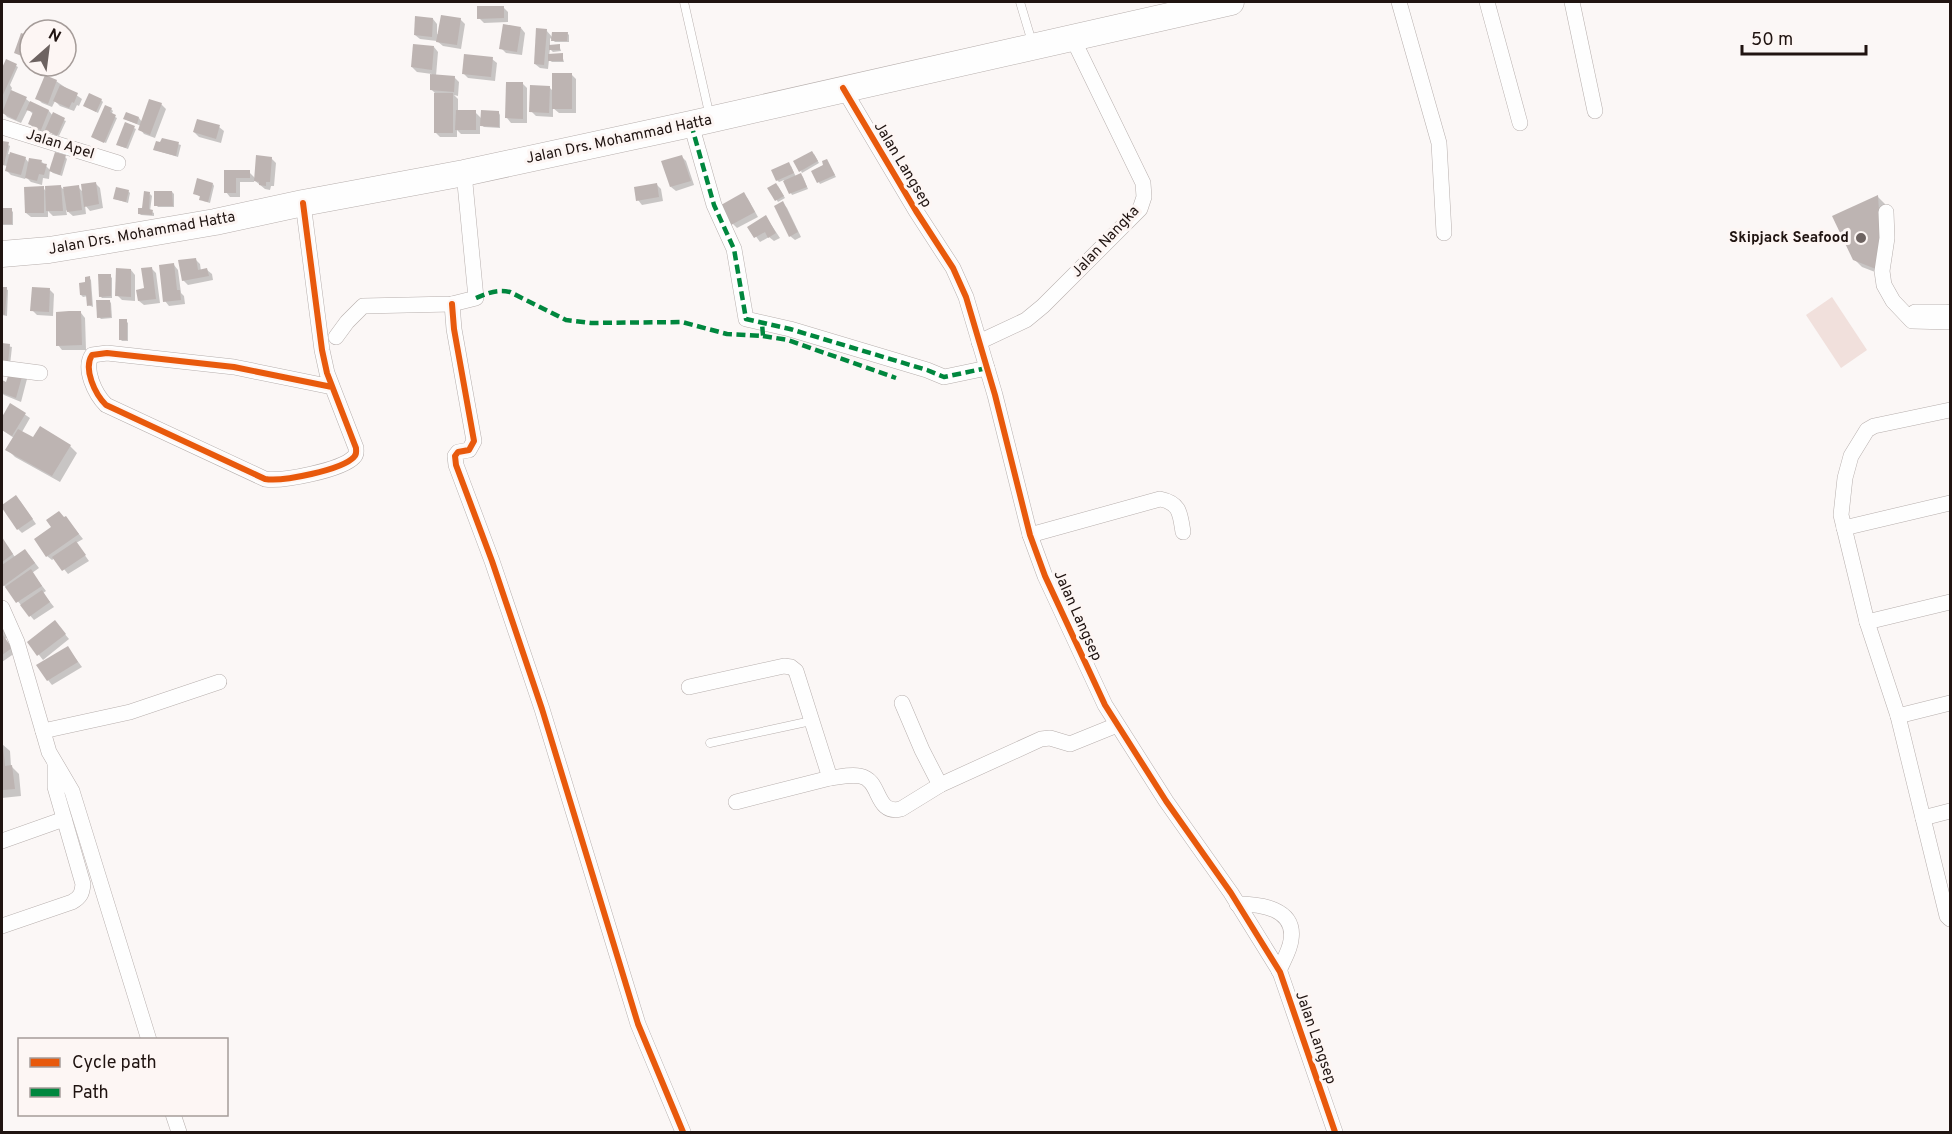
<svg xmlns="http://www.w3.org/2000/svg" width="1952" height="1134" font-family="Overpass,sans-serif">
<rect width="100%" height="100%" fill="#fbf7f6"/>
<path fill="#f1e0dc" d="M1832,297L1867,350L1841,368L1806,315Z"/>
<g fill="#0003">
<path d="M503,7L508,12V22L484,23L479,18Z"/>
<path d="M433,19L437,24V34L439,35L460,19L465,24L461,49L443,46L437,41L420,39L415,35Z"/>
<path d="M521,28L525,33L522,55L506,53L501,48Z"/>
<path d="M546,30L553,38L567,33L569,35V42H555L550,38V46L559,45L561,51L553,52L550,49L549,56L562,55L564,62H552L549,60L548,69L540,68L535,64Z"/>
<path d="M434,47L438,52L436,76L454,77L459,82L458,96L454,95L458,99V111L475,112L482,119L499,113L500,115V128L484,127L480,124V134H461L457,130V137H440L436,133V94L431,89L432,74L417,72L412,67Z"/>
<path d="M492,59L497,63L495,81L468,78L464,74Z"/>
<path d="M7,61L18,67L10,85L12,88L11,91L26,99L31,103L49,111L53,116L66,121L59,136L47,131L46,133L35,129L30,124L34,115L28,109L21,123L7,117L2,111V80L4,81L2,78V71Z"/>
<path d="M571,74L576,79V113H559L553,108V117L536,116L531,111L549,87L554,92Z"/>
<path d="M56,81L82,99L79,106L77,105L74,111L60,106L55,101L52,107L42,103L37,98Z"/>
<path d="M523,84L527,88V123H511L507,118Z"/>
<path d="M101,100L103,102L98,113L85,106Z"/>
<path d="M161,104L166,109L155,138L144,134L140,129L141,126L127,120L139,118L142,122Z"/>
<path d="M111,109L113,111L111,115L117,118L106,143L95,138Z"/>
<path d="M219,127L224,131L221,143L199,137L194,132Z"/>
<path d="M134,128L136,129L128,149L120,146Z"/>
<path d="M163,140L181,145L178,157L155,150L162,144Z"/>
<path d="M2,142L10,146L8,154L25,158L29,163L41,161L51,171L65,157L67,159L62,176L53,173L50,170L49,179L43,178L42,185L31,182L26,177L25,179L11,175L6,170L7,166L2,165Z"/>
<path d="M814,154L819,163L802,173L801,171Z"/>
<path d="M682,157L686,161L694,185L676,191L671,187Z"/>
<path d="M271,158L276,163L274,186H271L270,190L265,189L254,180V182H240V197H230L226,192V172H249L255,178Z"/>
<path d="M828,163L836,177L820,184L813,171Z"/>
<path d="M791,166L796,177L801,175L803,177L808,189L792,195L784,180L779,182L777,180Z"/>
<path d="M96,184L100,188L103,208L90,211L85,205L86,214L73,216L66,210L67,215L53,216L48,211V217H31L26,213L43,188L47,192L61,187L63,189L78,187L83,192Z"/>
<path d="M213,184L214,186L210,203L203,201L201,197L194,193Z"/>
<path d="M656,184L661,189L663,201L642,205L638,200Z"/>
<path d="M778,186L785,198L778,202L769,188Z"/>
<path d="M128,191L130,193L128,203L115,199Z"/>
<path d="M172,192L174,194V207H158L156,205Z"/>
<path d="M150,194L152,196L150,211L154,213V216L141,215L139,213L143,210Z"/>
<path d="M744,194L748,199L758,217L737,228L733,224Z"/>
<path d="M1878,197L1885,204L1888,277L1862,267L1854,259Z"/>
<path d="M783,203L787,208L801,237L795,240L790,236Z"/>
<path d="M2,210H11L13,212V225H2Z"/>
<path d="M766,217L780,238L774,241L769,237L760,242L749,227Z"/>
<path d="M195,259L200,264L201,271L207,270L212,274L213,280L188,285L183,280Z"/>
<path d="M174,265L178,270L181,293L184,296L185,304L169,306L165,301Z"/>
<path d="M151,268L156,273L160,303L144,305L139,301L145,290Z"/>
<path d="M131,270L135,275V301L122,300L117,295Z"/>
<path d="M110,276L112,278V298H102L100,296Z"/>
<path d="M89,278L91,280L93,307L88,305V296L83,297L81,295Z"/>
<path d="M2,288L8,290L7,316L2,315Z"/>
<path d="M50,290L54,294L53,316L37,315L32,310Z"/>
<path d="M109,301L111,303L112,318L101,319L99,317Z"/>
<path d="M81,313L85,318L86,350H62L58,345Z"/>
<path d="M126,321L128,323V341H122L120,339Z"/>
<path d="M3,345L12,347L10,365L2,362Z"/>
<path d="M22,374L27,379L21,402L4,395L2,393V382L7,384Z"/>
<path d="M11,405L30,418L22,432L33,439L70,446L77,453L60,482L15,457L7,449L14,438L2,430V420Z"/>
<path d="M20,501L36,524L22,533L18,529Z"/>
<path d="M66,518L83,539L76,543L89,561L68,574L55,558L52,560L47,556Z"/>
<path d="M2,539L15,557L29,555L39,568L32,573L46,591L43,593L54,607L34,620L2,583Z"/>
<path d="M2,625L9,636L5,639L15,653L2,662Z"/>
<path d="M59,627L69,639L43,660L29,642Z"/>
<path d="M68,648L82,667L52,685L48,680Z"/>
<path d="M2,744L10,751L11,766L19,774L21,796L2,798Z"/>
</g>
<g fill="#bdb4b2">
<path d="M477,6H504V18L477,19Z"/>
<path d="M441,15L461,18L457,45L436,42Z"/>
<path d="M415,16L433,18L432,37L414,35Z"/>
<path d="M503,24L521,27L517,52L499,49Z"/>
<path d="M536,28L547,29L544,65L534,64Z"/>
<path d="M552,32H568L567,41H551Z"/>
<path d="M21,33L30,36V48L27,58L14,53Z"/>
<path d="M413,44L434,46L432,70L411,67Z"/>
<path d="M560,44V50H549V45Z"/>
<path d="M563,53V61H548V54Z"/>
<path d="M464,54L493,57L491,77L462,74Z"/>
<path d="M6,59L17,64L2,97V68Z"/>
<rect x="552" y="73" width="20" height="36"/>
<path d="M430,74L455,76L454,92L430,90Z"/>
<path d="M45,75L57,80L48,104L35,99Z"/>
<path d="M506,82H523V119L505,118Z"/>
<path d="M60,85L78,93L74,103L72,102L69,108L53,101Z"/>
<path d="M530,85L550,86L549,113L529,112Z"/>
<path d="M11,90L27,97L16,120L2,113Z"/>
<path d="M89,93L102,99L96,112L83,106Z"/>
<rect x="434" y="93" width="19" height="40"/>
<path d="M149,99L162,103L150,135L138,130Z"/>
<path d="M30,101L49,110L41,130L28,124L33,112L26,110Z"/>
<path d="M105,105L112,108L110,112L116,115L104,143L91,137Z"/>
<path d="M456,110H476V130H455Z"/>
<path d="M481,110L499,111V127L480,126Z"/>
<path d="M53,112L65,118L57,136L45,130Z"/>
<path d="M126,112L139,117L137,124L123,119Z"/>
<path d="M197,119L220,125L216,139L193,132Z"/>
<path d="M125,122L135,126L126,148L116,145Z"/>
<path d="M162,138L179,142L176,156L153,150L156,141L160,142Z"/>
<path d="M2,141L9,142L4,165H2Z"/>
<path d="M812,151L818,161L799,172L793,161Z"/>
<path d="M10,152L26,157L21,175L5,171Z"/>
<path d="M55,152L66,155L60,175L49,171Z"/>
<path d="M256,155L272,157L270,182H266V186L259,185V182L254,181Z"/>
<path d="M682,155L691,181L670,187L661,161Z"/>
<path d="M29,158L42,160L41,163L47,164L44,175L39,174L37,181L25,178Z"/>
<path d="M827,159L835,175L817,183L811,171L823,165L822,161Z"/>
<path d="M789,162L794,173L776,181L771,170Z"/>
<path d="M224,170H250V178H236V193H224Z"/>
<path d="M801,173L807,187L789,194L783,181Z"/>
<path d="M197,178L213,183L208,202L199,200L200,196L193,194Z"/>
<path d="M96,182L99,204L84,207L81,184Z"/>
<path d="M657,183L659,197L636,201L634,187Z"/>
<path d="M776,183L784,196L775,201L767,188Z"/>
<path d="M61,185L63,211H46L45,186Z"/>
<path d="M79,185L82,210L67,212L63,187Z"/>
<path d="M44,186V213H25L24,187Z"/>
<path d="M116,187L129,190L126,202L113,199Z"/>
<path d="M144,191L150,192L149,209L153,210L152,215L138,214V208H142Z"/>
<path d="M154,191H172L173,206H154Z"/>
<path d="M744,192L755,212L731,225L721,205Z"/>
<path d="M1878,195L1882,261L1881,271L1853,260L1832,216Z"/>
<path d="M783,201L798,232L789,237L774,206Z"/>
<rect x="2" y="208" width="10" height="16"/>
<path d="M766,215L776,233L768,238L765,232L754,238L747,227Z"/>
<path d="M196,258L198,270L207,268L209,276L182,281L178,260Z"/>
<path d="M174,263L177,290H180L181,300L163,302L159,265Z"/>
<path d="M152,267L156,299L138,301L136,290L144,288L141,268Z"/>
<path d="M116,268L131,269V297L115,296Z"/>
<path d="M98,274H111V296L99,297Z"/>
<path d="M90,276L92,305L87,306L86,295H80L79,283L85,282V277Z"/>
<path d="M2,287H7L5,315L2,314Z"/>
<path d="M32,287L50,288L49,312L30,311Z"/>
<path d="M96,300H110L111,317L97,318Z"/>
<path d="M69,311H81L82,345L56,346V312Z"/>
<rect x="119" y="319" width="8" height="21"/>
<path d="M2,343L10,344L8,363H2Z"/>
<path d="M10,370L23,373L16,398L2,393V380L6,382Z"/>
<path d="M10,403L26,413L12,436L2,430V417Z"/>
<path d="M40,426L71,445L52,476L5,450L18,429L33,437Z"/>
<path d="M16,495L33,519L17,530L2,508V505Z"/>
<path d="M59,511L64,517L66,516L79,534L46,557L34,539L51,527L46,520Z"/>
<path d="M2,537L13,554L2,562Z"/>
<path d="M76,541L86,555L62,571L52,557Z"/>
<path d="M25,549L35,563L2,587V565Z"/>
<path d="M31,569L42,586L16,603L5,587Z"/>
<path d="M42,590L50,602L29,617L20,605Z"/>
<path d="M55,620L66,634L37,656L27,642Z"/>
<path d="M3,635L12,648L2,655V636Z"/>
<path d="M68,646L78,662L47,681L36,665Z"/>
<path d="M2,745H3L5,766L12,765L15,789L2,790Z"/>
</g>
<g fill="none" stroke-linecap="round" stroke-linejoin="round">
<g stroke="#b7afad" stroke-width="9">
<g id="lane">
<path d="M684,2L710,117"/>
<path d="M1020,2L1032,42"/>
<path d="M710,743L811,721"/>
</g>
</g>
<g stroke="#b7afad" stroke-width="16">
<g id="street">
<path d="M1399,2L1439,143L1444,233"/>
<path d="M1487,2L1520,123"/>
<path d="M1572,2L1595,111"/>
<path d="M843,88L916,211L953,268L966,297L995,395L1030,535L1045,576L1105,705L1166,801L1231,893L1280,972L1335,1132"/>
<path d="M691,124L714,205L734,249L746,319L790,329L927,370L944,377L987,368"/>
<path d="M2,127L118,163"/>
<path d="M303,203L322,350L327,373L356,448C356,452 357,454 354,457C342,470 282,482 265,479L106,405C95,394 83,369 92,355L107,353L234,367L332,387"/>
<path d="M1886,212L1887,238L1882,271L1884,285L1893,301L1912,321L1950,322"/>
<path d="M452,304L454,329L474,441L469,450L458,452L455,456L456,465L492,561L542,709L638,1024L683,1132"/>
<path d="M1909,317L1915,312H1946"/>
<path d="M336,337L347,322L363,306L452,304L476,298L464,173"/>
<path d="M979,342L1026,320L1043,306L1140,209L1144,197L1143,183L1072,37"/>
<path d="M2,368L40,373"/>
<path d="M1950,410L1874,426L1867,430L1851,456L1845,478L1841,515L1867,622L1898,716L1950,703"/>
<path d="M1844,528L1950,503"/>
<path d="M1030,535L1160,499C1180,503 1180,513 1183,532"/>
<path d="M2,608L17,642L49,752L72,791L149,1040"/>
<path d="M1867,622L1950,602"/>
<path d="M689,687L784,666L791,667L796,671L830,778L736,802"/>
<path d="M902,703L922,750L940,785"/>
<path d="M1898,716L1947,916L1950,919"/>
<path d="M43,731L130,712L219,682"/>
<path d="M830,778C840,777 850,774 860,776C882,780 874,815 901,809L940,785L1041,739L1050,738L1070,744L1117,725"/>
<path d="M1923,818L1950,811"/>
<path d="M2,841L64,819"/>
<path d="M1237,904C1260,904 1296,908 1291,940C1290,950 1283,961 1279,971"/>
<path d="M2,926L72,902C81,897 82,893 83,884L55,787V764"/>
<path d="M173,1114L179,1132"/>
</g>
</g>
<g stroke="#b7afad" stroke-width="27">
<path id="primary" d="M2,254L49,250L104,241L215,222L303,203L464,173L691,124L1231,2"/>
</g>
<use href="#lane" stroke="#fefefe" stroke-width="8"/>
<use href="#street" stroke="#fefefe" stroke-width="15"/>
<use href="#primary" stroke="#fefefe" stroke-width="26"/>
<g stroke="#00873e" stroke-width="4.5" stroke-dasharray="9 4.5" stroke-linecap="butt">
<path d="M691,124L714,205L734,249L746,319L790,329L927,370L944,377L987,368"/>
<path d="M476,298C488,293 497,289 510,292L566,320L591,323L682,322L727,334L763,336L762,323"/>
<path d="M763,336L788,340L896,378"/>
</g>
<g stroke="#fdf6f4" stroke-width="10">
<g id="cycleway">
<path d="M843,88L916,211L953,268L966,297L995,395L1030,535L1045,576L1105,705L1166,801L1231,893L1280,972L1335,1132"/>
<path d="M303,203L322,350L327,373L356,448C356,452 357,454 354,457C342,470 282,482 265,479L106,405C95,394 83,369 92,355L107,353L234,367L332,387"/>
<path d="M452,304L454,329L474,441L469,450L458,452L455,456L456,465L492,561L542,709L638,1024L683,1132"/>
</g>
</g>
<use href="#cycleway" stroke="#e8590c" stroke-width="6"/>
</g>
<circle fill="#6d6361" stroke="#fdf6f4" stroke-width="2" cx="1861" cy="238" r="6"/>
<g text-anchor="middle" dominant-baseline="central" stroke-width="6" stroke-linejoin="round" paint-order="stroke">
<g font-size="15" fill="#201411" stroke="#fdf6f4">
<text transform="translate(619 140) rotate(-12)">Jalan Drs. Mohammad Hatta</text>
<text transform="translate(60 145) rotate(17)">Jalan Apel</text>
<text transform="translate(902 165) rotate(59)">Jalan Langsep</text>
<text transform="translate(142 234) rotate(-10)">Jalan Drs. Mohammad Hatta</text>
<text transform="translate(1106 242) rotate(-47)">Jalan Nangka</text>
<text transform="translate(1077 616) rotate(66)">Jalan Langsep</text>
<text transform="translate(1315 1038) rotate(71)">Jalan Langsep</text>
</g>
<g font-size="15" font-weight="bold" fill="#201411" stroke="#fdf6f4" text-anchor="end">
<text x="1849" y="238">Skipjack Seafood</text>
</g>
</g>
<rect width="1952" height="1134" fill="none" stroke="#201411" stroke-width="6"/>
<rect x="18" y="1038" width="210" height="78" fill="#fdf6f4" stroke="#a59c99" stroke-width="1.5"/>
<rect x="30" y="1058" width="30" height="9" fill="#e8590c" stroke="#a59c99" stroke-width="1.5"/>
<text x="72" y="1068" font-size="18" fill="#201411">Cycle path</text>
<rect x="30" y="1088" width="30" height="9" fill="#00873e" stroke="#a59c99" stroke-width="1.5"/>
<text x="72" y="1098" font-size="18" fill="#201411">Path</text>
<g transform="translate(48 48) rotate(28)"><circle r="28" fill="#fdf6f4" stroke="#a59c99" stroke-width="1.5"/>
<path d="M0-4.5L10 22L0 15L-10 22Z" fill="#6d6361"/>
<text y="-9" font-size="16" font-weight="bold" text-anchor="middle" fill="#201411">N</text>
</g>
<path d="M1742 45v9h124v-9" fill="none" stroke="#201411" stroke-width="3"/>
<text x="1751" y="45" font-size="18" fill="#201411" stroke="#fdf6f4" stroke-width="4.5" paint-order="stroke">50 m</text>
</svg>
